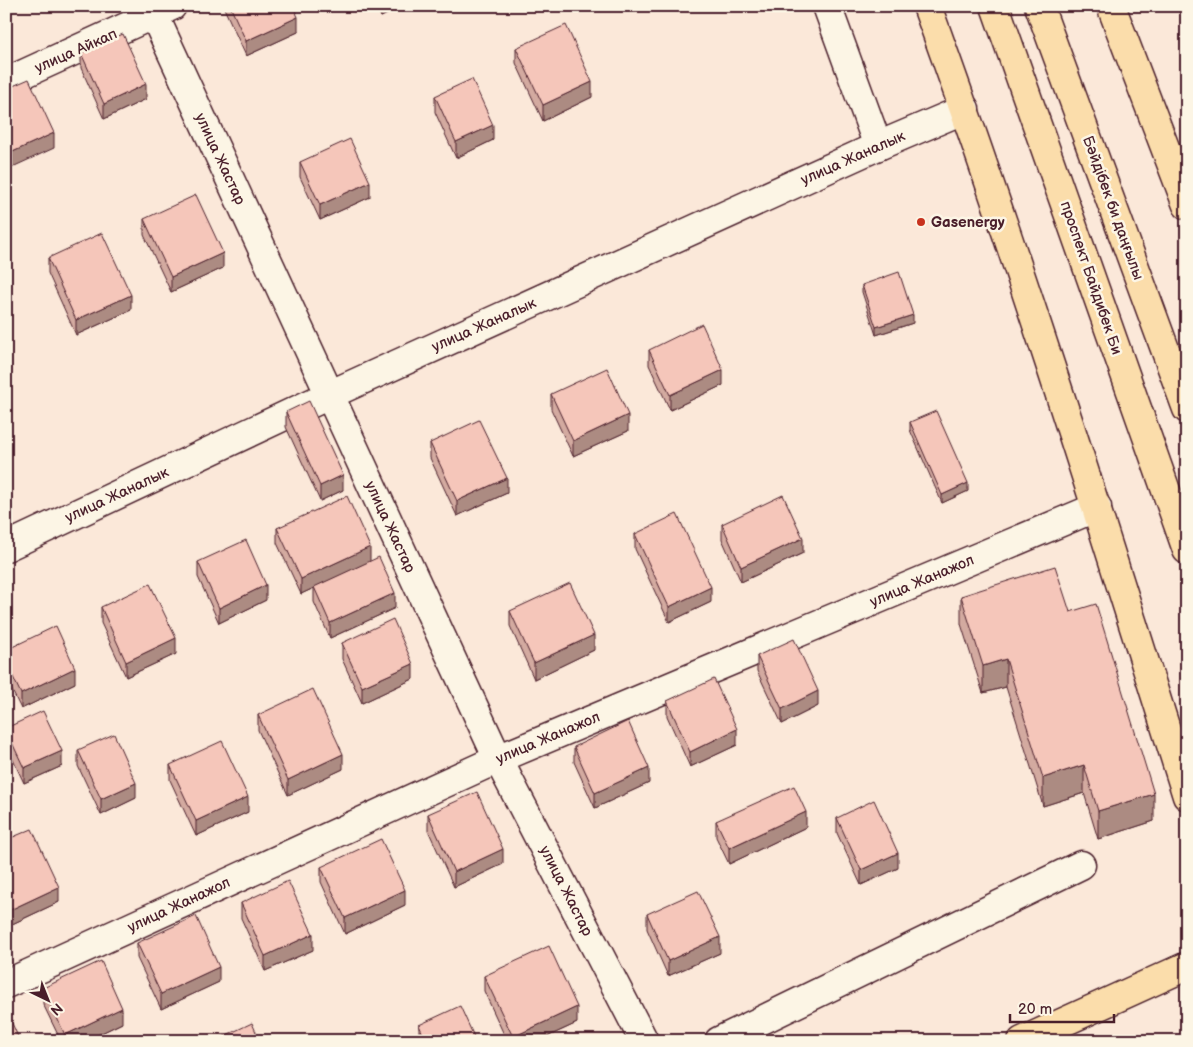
<svg xmlns="http://www.w3.org/2000/svg" width="1193" height="1047" font-family="'Balsamiq Sans',sans-serif">
<rect width="100%" height="100%" fill="#fbe8d9"/>
<filter id="ink" filterUnits="userSpaceOnUse"><feTurbulence type="fractalNoise" baseFrequency=".02" numOctaves="2"/><feDisplacementMap in="SourceGraphic" scale="10" xChannelSelector="R" yChannelSelector="G"/><feConvolveMatrix kernelMatrix="1 2 1 2 8 2 1 2 1" color-interpolation-filters="sRGB"/></filter>
<g filter="url(#ink)">
<g fill="none" stroke-linecap="round" stroke-linejoin="round">
<g stroke="#4a1f2b" stroke-width="31">
<g id="minor">
<path d="M150,6L498,759L644,1041"/>
<path d="M827,6L878,146"/>
<path d="M6,82L172,6"/>
<path d="M6,547L329,395L878,146L965,109"/>
<path d="M6,984L498,759L1097,507"/>
<path d="M719,1041L1081,865"/>
</g>
</g>
<g stroke="#4a1f2b" stroke-width="31">
<g id="major">
<path d="M927,6C1022,267 1104,532 1187,796"/>
<path d="M995,6L1187,550"/>
<path d="M1039,6L1187,409"/>
<path d="M1111,6L1187,205"/>
<path d="M1022,1041L1187,966"/>
</g>
</g>
<use href="#minor" stroke="#fcf5e5" stroke-width="28"/>
<use href="#major" stroke="#fbddab" stroke-width="28"/>
</g>
<g fill="#d3aaa0" stroke="#4a1f2b">
<path d="M223,6H293L298,32L246,56Z"/>
<path d="M376,6H403L381,17Z"/>
<path d="M516,48L592,97L543,121L516,63Z"/>
<path d="M81,53L146,99L104,119L81,68Z"/>
<path d="M435,96L493,140L456,158L435,112Z"/>
<path d="M300,162L370,197L320,220L300,177Z"/>
<path d="M144,219L223,268L171,292L144,235Z"/>
<path d="M48,258L131,310L76,335L48,273Z"/>
<path d="M862,285L913,323L876,335L862,292Z"/>
<path d="M649,350L723,385L670,410L649,365Z"/>
<path d="M551,394L628,431L573,456L551,409Z"/>
<path d="M286,412L343,490L320,501L286,427Z"/>
<path d="M910,422L968,491L942,503L910,430Z"/>
<path d="M430,443L507,493L457,516L430,458Z"/>
<path d="M722,524L803,553L741,582L722,539Z"/>
<path d="M277,528L370,561L395,608L330,638L314,602V588L301,594L277,543Z"/>
<path d="M635,534L711,602L669,622L635,549Z"/>
<path d="M198,562L266,600L219,623L198,577Z"/>
<path d="M961,596L1070,612L1154,821L1098,839L1084,793L1043,806L1006,687L983,693L961,624Z"/>
<path d="M101,607L176,654L126,677L101,623Z"/>
<path d="M510,611L594,650L534,679L510,626Z"/>
<path d="M342,643L413,679L362,703L342,659Z"/>
<path d="M6,650L75,683L21,709L6,678Z"/>
<path d="M757,656L818,706L782,724L757,671Z"/>
<path d="M667,701L737,745L690,767L667,716Z"/>
<path d="M258,715L343,769L288,795L258,730Z"/>
<path d="M6,728L62,766L24,783L6,745Z"/>
<path d="M574,747L649,783L595,808L574,762Z"/>
<path d="M78,750L136,798L101,815L78,766Z"/>
<path d="M170,765L248,812L196,836L170,780Z"/>
<path d="M428,814L503,864L454,887L428,830Z"/>
<path d="M837,818L898,868L861,885L837,833Z"/>
<path d="M716,821L806,827L729,864L716,837Z"/>
<path d="M6,840L59,902L10,925L6,916Z"/>
<path d="M321,867L405,905L345,934L321,882Z"/>
<path d="M241,903L313,950L265,971L241,918Z"/>
<path d="M647,914L720,953L668,976L647,929Z"/>
<path d="M137,943L219,982L161,1009L137,958Z"/>
<path d="M484,976L577,1023L538,1041H507L484,991Z"/>
<path d="M43,988L122,1023L85,1041H61L43,1004Z"/>
<path d="M419,1025L476,1041H419Z"/>
</g>
<g fill="#ac8b82" stroke="#4a1f2b">
<path d="M381,6H403L381,17Z"/>
<path d="M298,17V32L246,56V41Z"/>
<path d="M592,82V97L543,121V105Z"/>
<path d="M146,84V99L104,119V104Z"/>
<path d="M493,125V140L456,158V142Z"/>
<path d="M54,133V148L6,170V155Z"/>
<path d="M370,182V197L320,220V205Z"/>
<path d="M223,253V268L171,292V277Z"/>
<path d="M131,295V310L76,335V320Z"/>
<path d="M913,315V323L876,335V327Z"/>
<path d="M723,370V385L670,410V395Z"/>
<path d="M628,415V431L573,456V441Z"/>
<path d="M343,475V490L320,501V486Z"/>
<path d="M507,478V493L457,516V501Z"/>
<path d="M968,483V491L942,503V495Z"/>
<path d="M803,538V553L741,582V567Z"/>
<path d="M370,547V562L301,594V579Z"/>
<path d="M266,585V600L219,623V608Z"/>
<path d="M711,587V602L669,622V607Z"/>
<path d="M395,593V608L330,638V623Z"/>
<path d="M594,635V650L534,679V663Z"/>
<path d="M176,638V654L126,677V662Z"/>
<path d="M1006,659V687L983,693V666Z"/>
<path d="M413,664V679L362,703V687Z"/>
<path d="M75,668V683L21,709V694Z"/>
<path d="M818,691V706L782,724V709Z"/>
<path d="M737,729V745L690,767V752Z"/>
<path d="M62,751V766L24,783V768Z"/>
<path d="M343,754V769L288,795V780Z"/>
<path d="M1084,765V793L1043,806V778Z"/>
<path d="M649,768V783L595,808V793Z"/>
<path d="M136,783V798L101,815V799Z"/>
<path d="M1154,794V821L1098,839V811Z"/>
<path d="M248,797V812L196,836V821Z"/>
<path d="M806,812V827L729,864V848Z"/>
<path d="M503,849V864L454,887V872Z"/>
<path d="M898,853V868L861,885V870Z"/>
<path d="M59,887V902L10,925V910Z"/>
<path d="M405,890V905L345,934V918Z"/>
<path d="M313,934V950L265,971V956Z"/>
<path d="M720,937V953L668,976V961Z"/>
<path d="M219,967V982L161,1009V994Z"/>
<path d="M577,1007V1023L538,1041H513V1037Z"/>
<path d="M122,1008V1023L85,1041H65V1035Z"/>
</g>
<g fill="#f5c6ba" stroke="#4a1f2b">
<path d="M230,6H293L298,17L246,41Z"/>
<path d="M566,25L592,82L543,105L516,48Z"/>
<path d="M123,34L146,84L104,104L81,53Z"/>
<path d="M29,79L54,133L6,155V89Z"/>
<path d="M472,79L493,125L456,142L435,96Z"/>
<path d="M350,139L370,182L320,205L300,162Z"/>
<path d="M196,195L223,253L171,277L144,219Z"/>
<path d="M102,233L131,295L76,320L48,258Z"/>
<path d="M899,272L913,315L876,327L862,285Z"/>
<path d="M702,324L723,370L670,395L649,350Z"/>
<path d="M607,368L628,415L573,441L551,394Z"/>
<path d="M309,401L343,475L320,486L286,412Z"/>
<path d="M936,411L968,483L942,495L910,422Z"/>
<path d="M479,420L507,478L457,501L430,443Z"/>
<path d="M783,495L803,538L741,567L722,524Z"/>
<path d="M347,496L370,547L301,579L277,528Z"/>
<path d="M677,514L711,587L669,607L635,534Z"/>
<path d="M246,540L266,585L219,608L198,562Z"/>
<path d="M379,557L395,593L330,623L314,587Z"/>
<path d="M1055,566L1070,612L1096,604L1154,794L1098,811L1084,765L1043,778L1006,659L983,666L961,596Z"/>
<path d="M570,583L594,635L534,663L510,611Z"/>
<path d="M150,584L176,638L126,662L101,607Z"/>
<path d="M393,619L413,664L362,687L342,643Z"/>
<path d="M56,626L75,668L21,694L6,662V650Z"/>
<path d="M794,639L818,691L782,709L757,656Z"/>
<path d="M714,679L737,729L690,752L667,701Z"/>
<path d="M313,689L343,754L288,780L258,715Z"/>
<path d="M43,711L62,751L24,768L6,730V728Z"/>
<path d="M628,721L649,768L595,793L574,747Z"/>
<path d="M114,734L136,783L101,799L78,750Z"/>
<path d="M222,741L248,797L196,821L170,765Z"/>
<path d="M794,786L806,812L729,848L716,821Z"/>
<path d="M477,792L503,849L454,872L428,814Z"/>
<path d="M874,800L898,853L861,870L837,818Z"/>
<path d="M32,829L59,887L10,910L6,901V840Z"/>
<path d="M381,839L405,890L345,918L321,867Z"/>
<path d="M288,881L313,934L265,956L241,903Z"/>
<path d="M698,891L720,937L668,961L647,914Z"/>
<path d="M196,916L219,967L161,994L137,943Z"/>
<path d="M549,946L577,1007L513,1037L484,976Z"/>
<path d="M101,961L122,1008L65,1035L43,988Z"/>
<path d="M460,1006L476,1041H426L419,1025Z"/>
<path d="M6,1010L20,1041H6Z"/>
<path d="M252,1023L260,1041H216V1040Z"/>
</g>
</g>
<circle fill="#c8321e" stroke="#fcf5e5" stroke-width="2" cx="921" cy="222" r="5"/>
<g text-anchor="middle" dominant-baseline="central" stroke-width="5" stroke-linejoin="round" paint-order="stroke">
<g font-size="15" fill="#4a1f2b" stroke="#fcf5e5">
<text transform="translate(76 51) rotate(-24)">улица Айкап</text>
<text transform="translate(853 158) rotate(-24)">улица Жаналык</text>
<text transform="translate(220 159) rotate(65)">улица Жастар</text>
<text transform="translate(1113 208) rotate(70)">Бәйдібек би даңғылы</text>
<text transform="translate(1091 278) rotate(71)">проспект Байдибек Би</text>
<text transform="translate(484 325) rotate(-24)">улица Жаналык</text>
<text transform="translate(117 495) rotate(-25)">улица Жаналык</text>
<text transform="translate(390 527) rotate(65)">улица Жастар</text>
<text transform="translate(922 581) rotate(-23)">улица Жанажол</text>
<text transform="translate(548 738) rotate(-23)">улица Жанажол</text>
<text transform="translate(566 891) rotate(63)">улица Жастар</text>
<text transform="translate(179 905) rotate(-25)">улица Жанажол</text>
</g>
<g font-size="15" font-weight="bold" fill="#4a1f2b" stroke="#fcf5e5" text-anchor="start">
<text x="931" y="222">Gasenergy</text>
</g>
</g>
<rect width="1193" height="1047" fill="none" stroke="#fcf5e5" stroke-width="25"/>
<rect x="12" y="12" width="1168" height="1022" fill="none" stroke="#4a1f2b" stroke-width="2" filter="url(#ink)"/>
<g transform="translate(48 1000) rotate(137)" stroke="#fcf5e5" stroke-width="4" paint-order="stroke">
<path d="M0-4L9 19L0 12L-9 19Z" fill="#4a1f2b"/>
<text y="-8" font-size="14" font-weight="bold" text-anchor="middle" fill="#4a1f2b">N</text>
</g>
<path d="M1010 1014v8h104v-8" fill="none" stroke="#4a1f2b" stroke-width="2.5"/>
<text x="1018" y="1014" font-size="15" fill="#4a1f2b" stroke="#fcf5e5" stroke-width="4" paint-order="stroke">20 m</text>
</svg>
